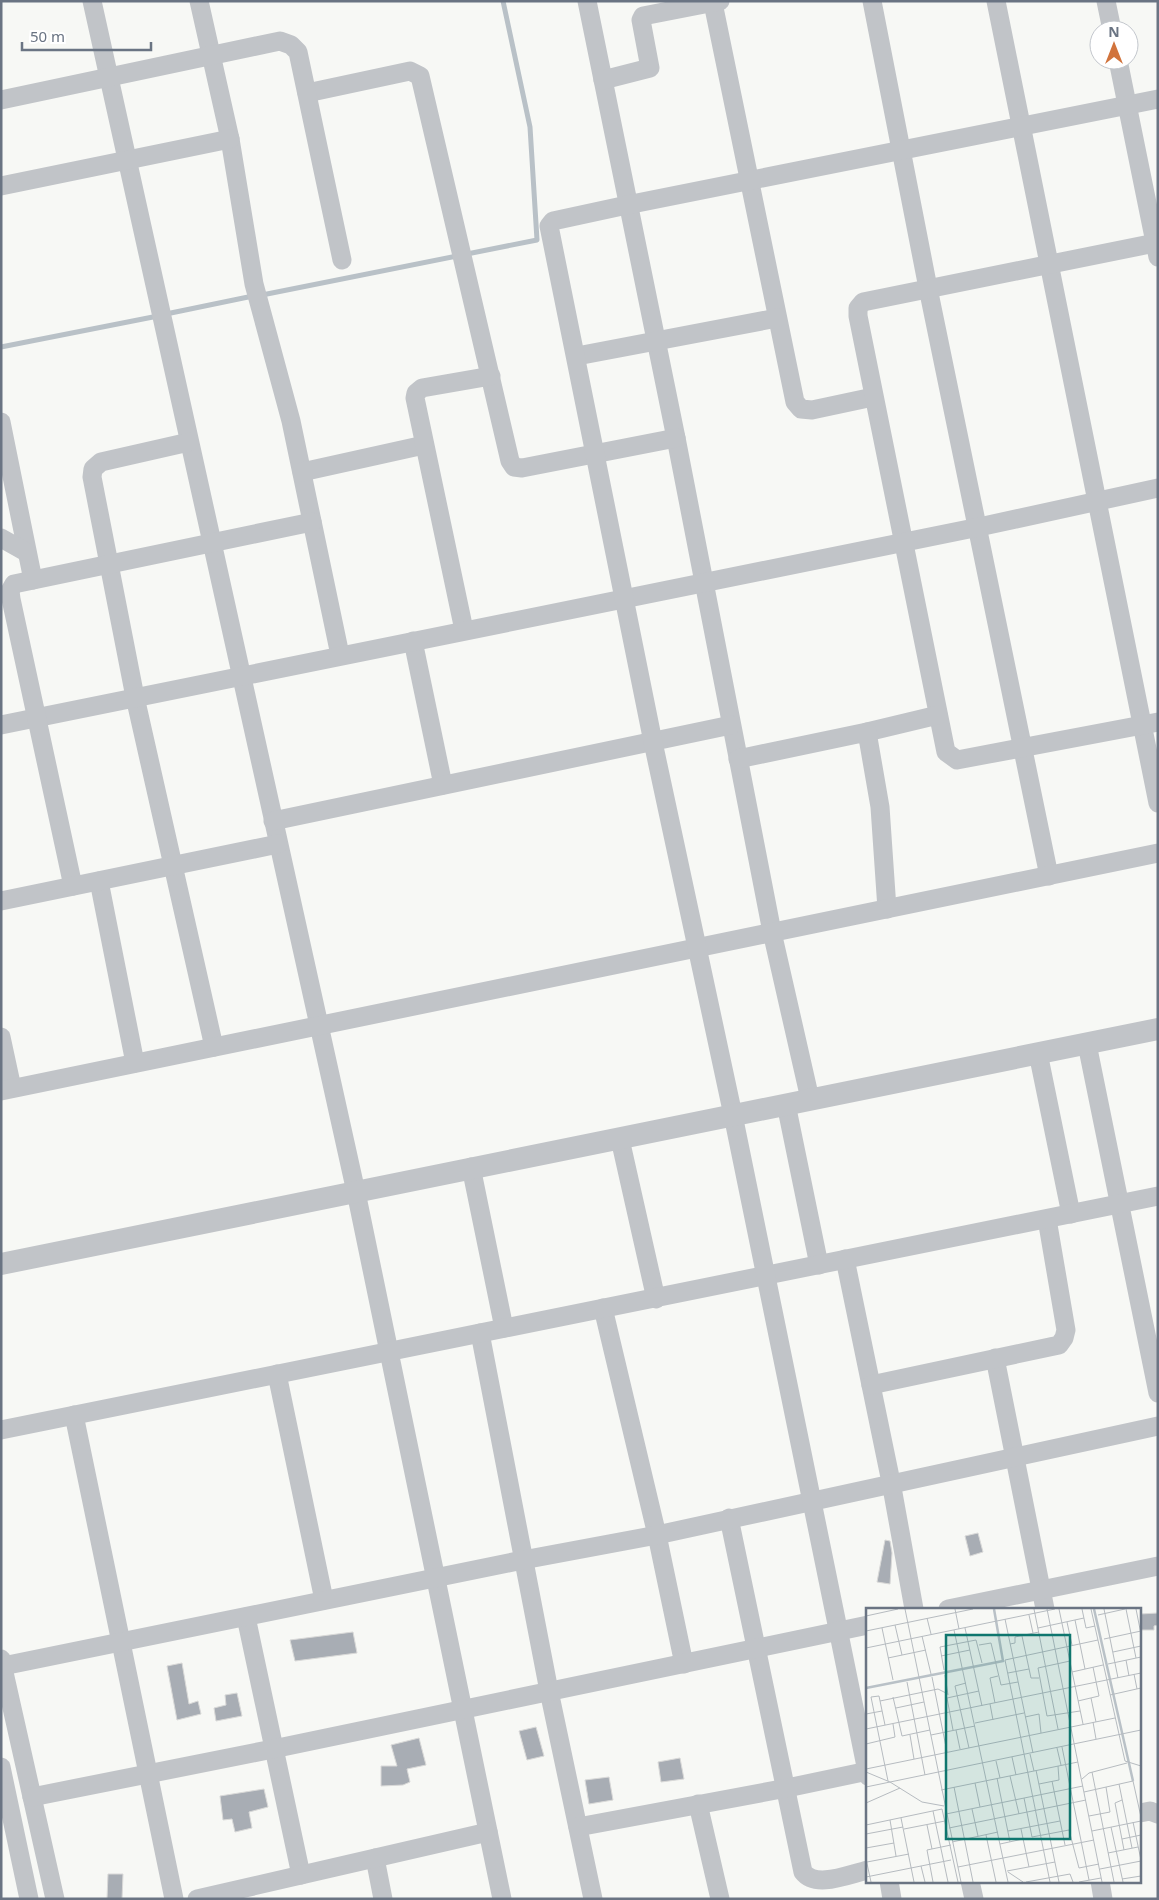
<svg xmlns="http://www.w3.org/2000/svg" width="1159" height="1900" font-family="'Noto Sans',sans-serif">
<rect width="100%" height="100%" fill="#f7f8f5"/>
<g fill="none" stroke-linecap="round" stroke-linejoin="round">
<g stroke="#b9c1c7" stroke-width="5">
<path d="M262,295L537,240L530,127L503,1"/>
<path d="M166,314L253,296"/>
<path d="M1,347L158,316"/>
</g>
</g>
<g fill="#a8adb4" stroke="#d9d9d8">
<path d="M978,1533L983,1552L970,1556L965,1536Z"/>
<path d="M885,1540L890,1541L892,1553L890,1584L877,1582Z"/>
<path d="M1158,1613V1625L1154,1626V1630H1140V1614Z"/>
<path d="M353,1632L357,1653L295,1661L290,1640Z"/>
<path d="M182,1663L189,1704L198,1701L201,1714L177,1720L167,1666Z"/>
<path d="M237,1693L242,1716L216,1721L214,1708L226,1705L225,1695Z"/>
<path d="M536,1727L544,1756L527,1760L519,1731Z"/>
<path d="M419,1738L426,1765L407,1769L410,1782L403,1785L381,1786V1766H397L391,1745Z"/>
<path d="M680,1758L684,1779L661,1782L658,1762Z"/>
<path d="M609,1777L613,1800L589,1804L585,1780Z"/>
<path d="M264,1789L268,1807L249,1812L252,1828L235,1832L232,1819L223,1820L220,1796Z"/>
<path d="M108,1874H123L122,1899H107Z"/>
</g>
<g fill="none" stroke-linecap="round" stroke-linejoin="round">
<g stroke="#c1c4c8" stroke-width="19">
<path d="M92,1L356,1192L502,1899"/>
<path d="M199,1L230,139L254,284L291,421L340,655"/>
<path d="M587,1L676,438L772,932L810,1099"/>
<path d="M872,1L928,288L1049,876"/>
<path d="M996,1L1158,803"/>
<path d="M1106,1L1112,30"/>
<path d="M713,3L795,402L801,409L812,410L873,397"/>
<path d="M1118,60L1158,257"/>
<path d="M603,80L650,68L641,20L643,16L720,1"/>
<path d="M307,93L410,71L420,76L510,461L514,467L522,468L676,438"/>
<path d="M1,100L280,41L291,45L298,52L342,260"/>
<path d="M1,186L230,139"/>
<path d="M1155,243L863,302L858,308V316L946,752L957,760L1158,722"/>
<path d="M577,356L777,318"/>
<path d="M1,422L33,580"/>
<path d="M189,442L101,462L93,469L92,477L135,697L214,1047"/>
<path d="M302,472L424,445"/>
<path d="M1,538L26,552"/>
<path d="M464,630L415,398L416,393L422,388L491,376"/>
<path d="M413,641L443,785"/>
<path d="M1,725L979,527L1158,488"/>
<path d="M867,732L938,715"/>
<path d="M738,759L867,732L880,807L887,909"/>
<path d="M273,821L731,725"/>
<path d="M99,881L135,1063"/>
<path d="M73,886L11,599L10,591L14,584L312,522"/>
<path d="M1,901L278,844"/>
<path d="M1,1037L12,1088"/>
<path d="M1087,1044L1158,1393"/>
<path d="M1038,1053L1071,1214"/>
<path d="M1,1091L1158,853"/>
<path d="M786,1104L819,1265"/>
<path d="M620,1139L656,1299"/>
<path d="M471,1167L504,1328"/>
<path d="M845,1259L891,1482L914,1609"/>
<path d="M603,1308L657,1535L684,1664"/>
<path d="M480,1333L549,1691L593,1899"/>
<path d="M995,1358L1045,1609"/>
<path d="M277,1374L324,1600"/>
<path d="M871,1385L1059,1345L1064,1338L1066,1330L1047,1219"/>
<path d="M74,1415L174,1899"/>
<path d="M1,1430L1158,1196"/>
<path d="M729,1518L803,1872C816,1889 849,1874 868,1870"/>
<path d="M948,1609L1158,1566"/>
<path d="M246,1617L301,1875"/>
<path d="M1,1659L55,1899"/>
<path d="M3,1666L523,1560L657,1535L1158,1426"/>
<path d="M1,1767L29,1899"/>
<path d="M868,1776L733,1115L653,742L549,226L553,221L627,205L1158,99"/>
<path d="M32,1797L273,1749L868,1625"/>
<path d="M698,1804L720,1899"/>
<path d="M1140,1813L1150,1811L1158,1814"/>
<path d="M578,1827L787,1788L868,1771"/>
<path d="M375,1858L383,1899"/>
<path d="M889,1881L892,1899"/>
<path d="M970,1881L974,1899"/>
<path d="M1100,1881L1103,1899"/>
<path d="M197,1899L488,1832"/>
</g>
<path stroke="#c1c4c8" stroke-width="22" d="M1,1264L1158,1029"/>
</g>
<g transform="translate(866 1608)">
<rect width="275" height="275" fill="#f7f8f5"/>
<path fill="none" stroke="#b9c1c7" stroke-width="2.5" d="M228,1L267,173M0,80L137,53L128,1"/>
<path fill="none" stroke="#b6bbc0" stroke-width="1" d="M39,1L95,274M89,1L93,21M168,1L192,121M181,1L236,274M193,1L217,116M216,1L220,20L229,18M225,1L259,153L275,158M238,1L252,70M260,1L270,50M270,1L275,26M163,7L167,25M232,7L259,1M0,8L32,1M61,10L65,26M139,11L167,145M209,12L219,61M201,14L206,37M29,17L36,47M16,20L27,72M99,20L116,98M172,20L218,10M88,22L142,274M0,23L107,1M56,28L65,66M156,28L165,70H173M238,31L275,23M144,36L149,35V29L173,24M113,37L125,35L135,77L152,74M0,40L189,1M247,44L275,38M75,48L104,42M22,50L60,42M260,52L263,68M204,53L172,60L181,108L214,103M242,56L275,49M78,62L74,39L110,32L116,55M206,64L237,57M142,65L163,61M268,66L271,81M79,67L82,87M66,69L81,144M41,74L59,167M100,75L89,78L103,140M244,87L275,80M27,89L36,128L64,122M225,90L230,114M14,93L72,81L82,86M212,93L233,88L227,59M129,95L124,70L132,68M124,96L127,112M30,100L58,94M0,106L16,103M159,109L173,106L175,125M227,114L230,131M109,115L158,105M19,117L13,88L5,89L22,173M0,121L275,65M87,122L81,90L113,83M90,122L94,141M44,127L48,151M65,127L109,118M0,136L29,129L27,116M196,139L223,272M191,140L195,157M164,146L168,163M146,149L150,167M130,153L134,170M0,161L249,110M170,162L193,274M0,164L24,174L56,194L78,198M226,164L248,274M144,168L153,206M131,170L144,234M216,171L223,165L261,155M186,173L199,237M109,175L114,199M173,176L193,172L192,158M253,176L266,240M0,179L275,122M88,179L107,274M75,182L212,154M218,184L267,173L275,209M158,190L166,229L203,222L213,260L233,256M256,192L249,195L258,242M0,195L34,180M106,201L112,228M67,203L82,274M80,206L217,178M223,208L244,204L240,179M35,210L48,274M24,212L30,248M267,214L275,252M0,217L76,201L92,274M61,217L66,241M245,219L257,274M83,220L220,192M38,221L79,213M155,221L163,259M142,223L194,213M226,223L275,213M0,226L37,219M120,227L130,274M256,231L275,227M86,234L132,224M134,236L157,231M0,240L28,235M242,245L272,239M0,251L5,274M1,254L43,246M55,258L59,274M92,259L228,232M234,261L275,253M141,263L189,254M142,264L157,274M0,269L85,252M256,271L275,268M67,274L61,242L85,237M160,274L204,266L207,274M184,274L139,52L232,32M213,274L235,270"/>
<path fill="#0f766e" fill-opacity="0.15" stroke="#0f766e" stroke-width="2.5" d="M80,27H204V231H80Z"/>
<rect width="275" height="275" fill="none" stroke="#6a7483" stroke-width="2.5"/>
</g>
<rect width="1159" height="1900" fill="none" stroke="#6a7483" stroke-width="5"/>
<g transform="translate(1114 45)"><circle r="24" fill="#ffffff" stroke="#c3c7cd"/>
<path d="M0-4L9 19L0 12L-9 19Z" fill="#d1733c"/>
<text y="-8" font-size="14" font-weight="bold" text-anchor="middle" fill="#6a7483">N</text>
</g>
<path d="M22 42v8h129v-8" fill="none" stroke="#6a7483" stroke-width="2.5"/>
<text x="30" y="42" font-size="15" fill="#6a7483" stroke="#ffffff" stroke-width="4" paint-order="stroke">50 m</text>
</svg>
